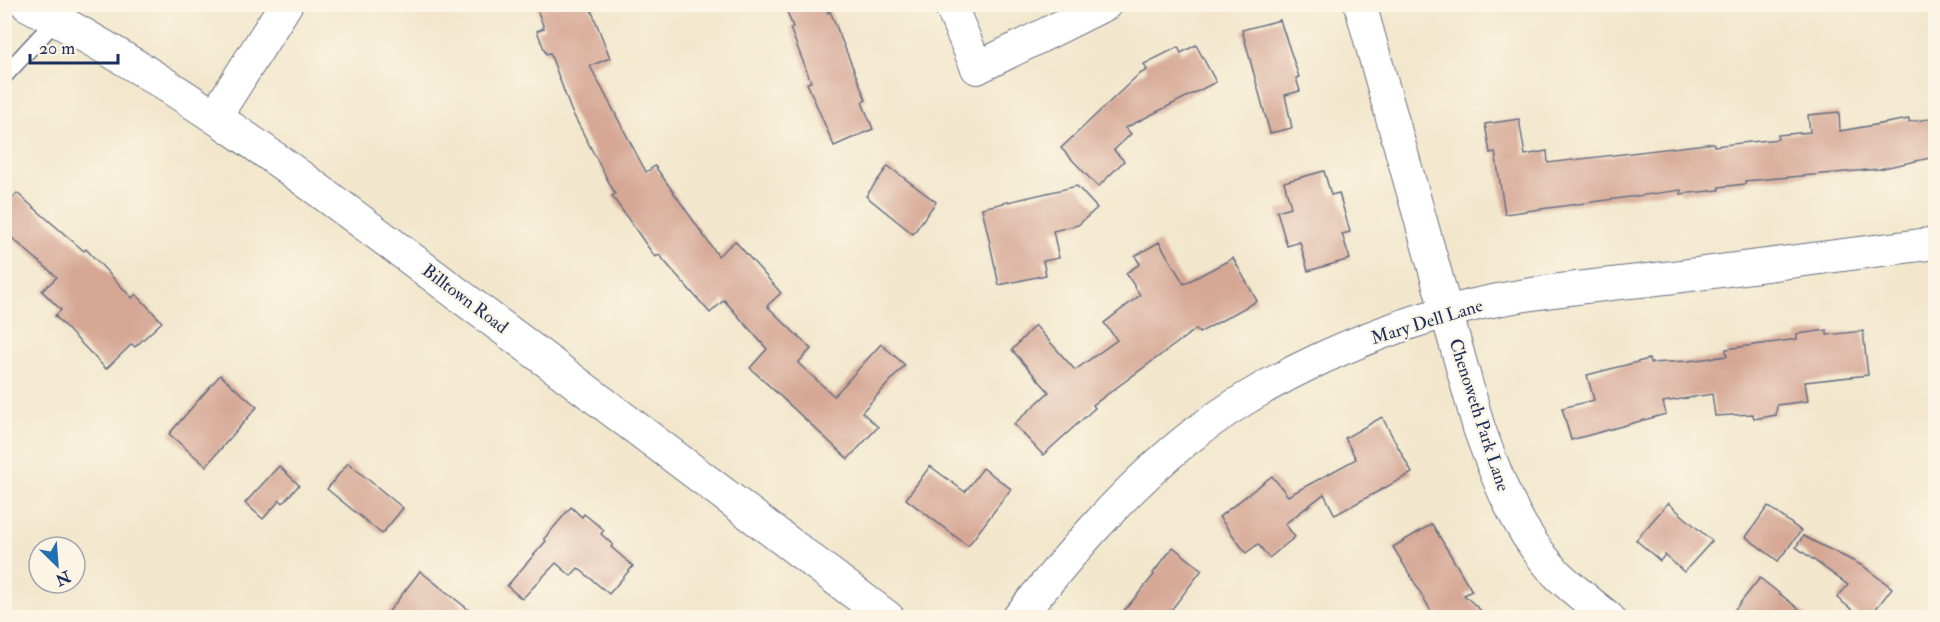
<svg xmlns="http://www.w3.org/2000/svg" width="1940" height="622" font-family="'IM FELL Double Pica',serif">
<rect width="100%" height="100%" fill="#fcf5e5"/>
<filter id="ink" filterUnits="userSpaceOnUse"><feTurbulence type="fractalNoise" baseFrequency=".0167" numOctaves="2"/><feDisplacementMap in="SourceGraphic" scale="12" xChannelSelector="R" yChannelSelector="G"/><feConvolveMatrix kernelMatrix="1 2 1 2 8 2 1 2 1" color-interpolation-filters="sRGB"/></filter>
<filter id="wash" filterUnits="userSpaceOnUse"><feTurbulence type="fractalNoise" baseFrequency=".008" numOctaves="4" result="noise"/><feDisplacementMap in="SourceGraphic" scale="24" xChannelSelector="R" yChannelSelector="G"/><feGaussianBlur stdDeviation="1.35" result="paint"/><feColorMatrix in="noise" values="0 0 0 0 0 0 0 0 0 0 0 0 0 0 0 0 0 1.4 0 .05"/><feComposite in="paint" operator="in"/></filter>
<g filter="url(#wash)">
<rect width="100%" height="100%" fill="#f2e7cc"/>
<g id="blocks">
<g fill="#d6a795">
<path d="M535,4H589L610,58L590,66L646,172L655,166L718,256L735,241L781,293L767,306L811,349L798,363L834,396L881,344L905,365L862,412L878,427L848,459L750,368L767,349L724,300L710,313L659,255L655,257L612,196L615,194L571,110L550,53L546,54L537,31L544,28Z"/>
<path d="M784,4H824L828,13L830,11L866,100L862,102L873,129L834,146L807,83L811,82L790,28L793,27Z"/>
<path d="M1280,20L1299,77L1296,78L1300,91L1285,95L1292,128L1270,133L1242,30Z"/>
<path d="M1196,45L1216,82L1125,128L1131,134L1114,150L1124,161L1098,187L1061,148L1138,75L1147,70L1144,64L1178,47L1181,53Z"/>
<path d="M1839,112L1840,131L1909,119V122L1935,118V157L1879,169L1745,181V184L1719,187V190L1681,194V190L1505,214L1495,152L1490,153L1485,124L1519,119L1525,155L1547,151L1548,163L1714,143V146L1778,139V135L1810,132L1808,115Z"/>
<path d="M888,166L936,202L913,234L866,196Z"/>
<path d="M1324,171L1331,195L1339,193L1350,232L1342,234L1350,259L1308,271L1300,242L1287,246L1277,211L1291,207L1284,182Z"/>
<path d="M1077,186L1097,208L1078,225L1053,231L1059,258L1043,261L1046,275L999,285L982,208Z"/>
<path d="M17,193L84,251L86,249L132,298L136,294L162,322L135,347L132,344L106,369L55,316L61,310L42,291L57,277L4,231V208Z"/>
<path d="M1159,242L1184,284L1233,258L1257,301L1199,333L1196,329L1093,405L1095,408L1043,455L1014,424L1049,392L1012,350L1035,325L1075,370L1117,340L1104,323L1140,295L1126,273L1140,264L1135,256Z"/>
<path d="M1827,330V335L1863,331L1868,375L1805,382L1808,401L1777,405L1776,415L1754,419L1753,414L1715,416L1712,394L1663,402L1666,414L1571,440L1562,408L1594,400L1587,375L1649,359L1650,363L1688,361L1727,356L1726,349L1797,339V334Z"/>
<path d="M220,375L257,407L206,466L169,434Z"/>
<path d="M1382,417L1412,473L1335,515L1324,494L1285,524L1295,537L1269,558L1258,544L1246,553L1219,517L1272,476L1288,496L1356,459L1345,438Z"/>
<path d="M348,463L403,508L382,534L327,489Z"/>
<path d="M279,466L299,485L283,503L280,500L263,519L245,503Z"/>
<path d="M930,466L965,492L983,468L1011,489L968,546L906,499Z"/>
<path d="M1668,503L1712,541L1684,572L1665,555L1660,561L1636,540Z"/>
<path d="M1768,506L1801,531L1778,561L1746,537Z"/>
<path d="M571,507L582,517L584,514L604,530L601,534L613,545L611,547L633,566L609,594L578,568L571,576L556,563L522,599L507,586L546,541L544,539Z"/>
<path d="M1432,524L1472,591L1464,595L1489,618H1435L1416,585L1393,547Z"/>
<path d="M1803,536L1863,566L1892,588L1869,618H1863L1837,598L1848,585L1796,547Z"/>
<path d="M1173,547L1202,570L1165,618H1118L1154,575L1153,573Z"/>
<path d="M420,571L479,618H384Z"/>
<path d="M1760,578L1810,618H1728Z"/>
</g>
</g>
</g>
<g filter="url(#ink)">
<use href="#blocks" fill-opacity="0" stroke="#666f84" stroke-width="1.5"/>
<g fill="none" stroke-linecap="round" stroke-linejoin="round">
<g stroke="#666f84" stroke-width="19">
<path id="service" d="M4,76L56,20"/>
</g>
<g stroke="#666f84" stroke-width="34">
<g id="minor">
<path d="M950,4L977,68L1106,4"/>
<path d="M1360,4L1479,428C1498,481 1517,531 1556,573C1572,589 1591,603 1609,618"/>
<path d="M1018,618C1069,555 1122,492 1185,441C1263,378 1376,328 1474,305C1539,290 1607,285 1674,277C1761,266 1848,254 1936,243"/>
</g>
</g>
<g stroke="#666f84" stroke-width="35">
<g id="secondary">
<path d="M27,4C183,85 323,192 463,298C605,404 746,511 888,618"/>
<path d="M216,115L286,4"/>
</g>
</g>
<use href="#service" stroke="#fff" stroke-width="16"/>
<use href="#minor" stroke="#fff" stroke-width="32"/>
<use href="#secondary" stroke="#fff" stroke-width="33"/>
</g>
</g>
<g text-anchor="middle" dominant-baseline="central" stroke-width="4.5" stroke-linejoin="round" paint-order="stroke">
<g font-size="18" fill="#1b2f5e" stroke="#fcf5e5">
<text transform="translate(465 299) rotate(37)">Billtown Road</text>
<text transform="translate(1427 322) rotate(-17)">Mary Dell Lane</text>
<text transform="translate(1479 415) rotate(72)">Chenoweth Park Lane</text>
</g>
</g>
<rect width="1940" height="622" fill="none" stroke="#fcf5e5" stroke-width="24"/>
<g transform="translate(57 565) rotate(155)"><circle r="28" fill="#fcf5e5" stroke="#a2a6af" stroke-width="1.5"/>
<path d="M0-4.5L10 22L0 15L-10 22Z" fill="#1f6fb2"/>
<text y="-9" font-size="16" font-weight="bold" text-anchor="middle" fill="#1b2f5e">N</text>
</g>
<path d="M30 54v9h88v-9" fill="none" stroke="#1b2f5e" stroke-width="3"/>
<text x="39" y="54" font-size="18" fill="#1b2f5e" stroke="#fcf5e5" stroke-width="4.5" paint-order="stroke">20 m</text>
</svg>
